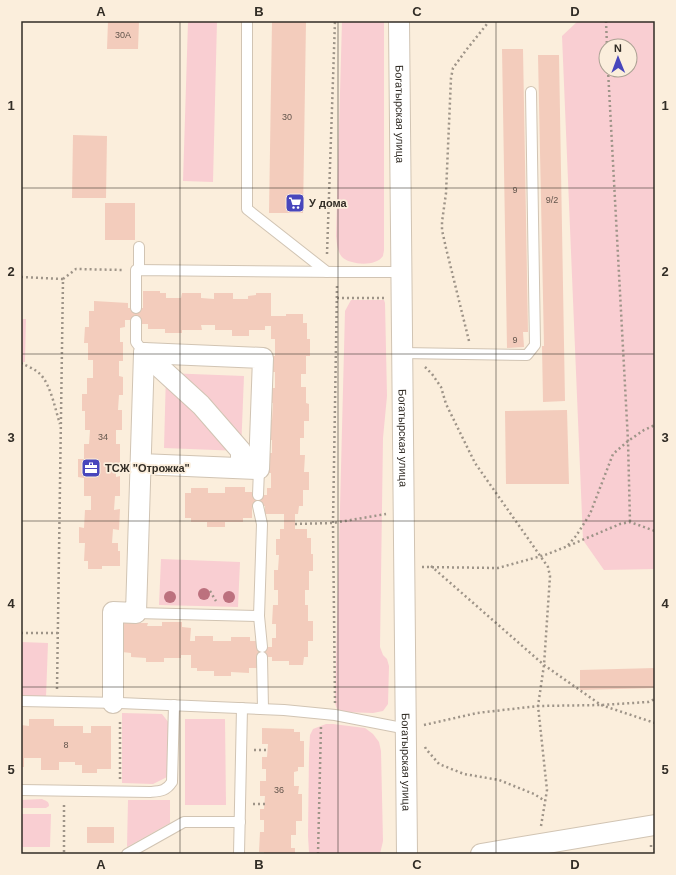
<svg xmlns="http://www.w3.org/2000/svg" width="676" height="875" font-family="Arial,sans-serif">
<rect width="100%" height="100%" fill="#fbeedc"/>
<g fill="#f9ced2" fill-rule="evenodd">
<path d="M188,21H217L213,182L183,181Z"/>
<path d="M342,21H384V250C384,251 383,255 383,256C376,267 350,265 342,257C337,251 337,243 336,236Z"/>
<path d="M578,21H655V569L604,570L583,540L562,36ZM606,46H630V70H606Z"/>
<path d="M351,300H384L385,303L387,396L383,438L380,647L383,655L387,659L389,666L388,704L383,711L373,713L343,712L337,709L335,703L345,311Z"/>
<path d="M21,319H26L25,362H21Z"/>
<path d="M166,373L244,376L241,451L164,448Z"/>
<path d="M161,559L240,562L238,607L159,605Z"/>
<path d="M21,642L48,643L46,697H21Z"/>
<path d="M122,713L162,714L169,723L167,777L153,784L122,783Z"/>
<path d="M185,719H225L226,805H185Z"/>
<path d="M326,724H333L365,728L373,734L379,742L381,751L383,841L380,854H310L309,852L308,836L309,754L310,735L313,729Z"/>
<path d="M42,799C46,801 49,801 49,806L46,808H21V800Z"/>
<path d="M128,800H170V823L127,847Z"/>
<path d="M21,814H51L50,847H21Z"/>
</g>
<g fill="#f3ccbc">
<path d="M108,21H139L138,49H107Z"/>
<path d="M272,21H306L303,213H269Z"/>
<path d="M502,49H523L528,332H523L524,347L507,348Z"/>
<path d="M538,55H559L565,401L543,402L542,346H544Z"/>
<path d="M73,135L107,136L106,198H72Z"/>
<rect x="105" y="203" width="30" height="37"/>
<path d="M143,291H160V293H166V298H181L182,293H201V298L214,299V293H233V299H248V296L256,295V293H271V316H286V314H303V323H307V339H310V356H306V374H301V387H306V403L309,404V421H304V438H300V455H305L304,472H309V490H303V506H299L298,514H295V529H307V538H311V554H313V571H309V590H305V605H308V621H313V641H308V657H304L303,665H289V661H272V657H257V668H249V673L231,672V676H214V671H197V668H191V655H181V658H164V662H146V658L131,657V653L122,652V619L140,620V623H148L147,626H162V622H182V627L191,628L190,641H195V636H213V641H231V637H250V641H258V647H272V638H276V624H272L273,605H278V590H274V570H278L279,555H276V539H280V529H284V514H265V506H252V518H243V522H225V527H207V522H191V518H185V493H191V488H208V493H225V487H245V492H252V495H267V488H271V473H268V453H272V440H269V420H272L273,403H270V388H275V372H271L272,356H275V339H271V326H265V330H249V336H232V330H215V325H201L202,330H182V333H165V329H148V324H141V320H125V327L120,328V342H123V361H119V376L123,377V395H119L118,410H122V430H116V444H120V463H116V477L120,476V496H115L114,510L120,509L119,530L113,529L112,543H118V551H120V566H102V569H88V561H84L85,543H79V527L84,528L85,510H91V496H84V478L78,477V459H84V444H89L90,430H85V411H82V394H87V378H93V360H88V343H84L85,327H89V311H94V301L128,303V308H143Z"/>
<path d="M567,410L569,484H506L505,411Z"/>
<path d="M655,668V688L580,690V670Z"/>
<path d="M29,719H54V726H83V733H91V726H111V769H97V773H82V765H75V762H59V770H41V758H24V767H21V725L29,726Z"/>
<path d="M262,728L294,729V732H300V741H304V767H298V771L294,772V786H299L298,794H302V821H296V835H291V848H295V854H264V852H259L260,832H264V820H260V809H264L265,796H260V781H266V769H262V757H267L268,744H262Z"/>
<rect x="87" y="827" width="27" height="16"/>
</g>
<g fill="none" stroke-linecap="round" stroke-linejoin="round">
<g stroke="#d1c4b3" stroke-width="12">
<g id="service">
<path d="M247,21V209L327,272"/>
<path d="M139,247V270"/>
<path d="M136,308V270L338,272H402"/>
<path d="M136,321V342L144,353"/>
<path d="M402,353L527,355L535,345L531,92"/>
<path d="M258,495L259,469"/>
<path d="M136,613L259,616L262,524L258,506"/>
<path d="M259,616L262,647"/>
<path d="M262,657L263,709"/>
<path d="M21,701L120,703L284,710L335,715L402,728"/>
<path d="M21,790L150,792C161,791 166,791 172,782L174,705"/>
<path d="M127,854L184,822H240"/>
<path d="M239,854L242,708"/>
</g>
</g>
<g stroke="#d1c4b3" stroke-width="22">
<g id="minor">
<path id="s1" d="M399,21L407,854"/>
<path d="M144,353L201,405L241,451V468"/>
<path d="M113,703V612L136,613L144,353L263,358L259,469L140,464"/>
<path d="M481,854L655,825"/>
</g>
</g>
<g stroke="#9e9488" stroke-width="2.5" stroke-dasharray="2 3" stroke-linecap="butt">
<path d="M606,21L607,46"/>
<path d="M608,70L628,441L630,522"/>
<path d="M327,254L335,21"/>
<path d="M21,277L63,279L57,689"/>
<path d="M63,279L76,269L123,270"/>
<path d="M337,298H385"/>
<path d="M469,341L446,248L442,230V222L446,193L451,78L453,68L467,49L487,24L488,21"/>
<path d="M21,363C27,366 35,369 40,374C51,385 55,409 60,424"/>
<path d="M425,367L432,374L441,387L446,404L475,463L548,567L550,576L544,665L538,706L547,790L541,826"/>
<path d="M295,524L333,523L386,514"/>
<path d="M568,545L576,536L590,514L613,454L628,441L644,430L655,425"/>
<path d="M431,566L544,665L601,705L655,723"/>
<path d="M422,567L498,568L545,555L568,546L620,524L630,522L655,531"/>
<path d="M210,591L216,601"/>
<path d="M21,633H58"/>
<path d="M335,703L333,523L337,286"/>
<path d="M424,725L477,713L538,706L601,705L648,702L655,699"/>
<path d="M425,747L426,749L439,764L464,774L499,780L534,794L545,801"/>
<path d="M254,750H267"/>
<path d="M120,779V720"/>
<path d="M253,804H265"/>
<path d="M64,805V854"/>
<path d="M651,845V847L655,849"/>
<path d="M318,854L321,726"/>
</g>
<use href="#service" stroke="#fff" stroke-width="10"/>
<use href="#minor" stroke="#fff" stroke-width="20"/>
</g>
<g fill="#bc717e">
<circle cx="204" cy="594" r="6"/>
<circle cx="170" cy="597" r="6"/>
<circle cx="229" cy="597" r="6"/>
</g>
<path fill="none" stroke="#322d26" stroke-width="1" stroke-opacity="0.55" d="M180,21V854M338,21V854M496,21V854M21,188H655M21,354H655M21,521H655M21,687H655"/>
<defs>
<g id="supermarket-square" transform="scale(1)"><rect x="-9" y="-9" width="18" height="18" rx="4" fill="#4846bc" stroke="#fbeedc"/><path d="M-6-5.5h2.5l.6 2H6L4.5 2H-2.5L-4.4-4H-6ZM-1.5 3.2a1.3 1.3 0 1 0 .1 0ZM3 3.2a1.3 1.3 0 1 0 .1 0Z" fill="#fff"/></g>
<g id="office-square" transform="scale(1)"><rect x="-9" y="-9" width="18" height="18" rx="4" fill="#4846bc" stroke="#fbeedc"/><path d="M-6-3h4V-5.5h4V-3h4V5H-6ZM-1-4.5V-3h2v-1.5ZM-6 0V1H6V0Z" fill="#fff"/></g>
</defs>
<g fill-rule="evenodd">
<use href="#supermarket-square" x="295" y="203"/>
<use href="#office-square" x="91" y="468"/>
</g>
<g text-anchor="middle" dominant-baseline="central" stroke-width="3.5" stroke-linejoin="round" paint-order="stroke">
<g font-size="9" fill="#62554c">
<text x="123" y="35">30А</text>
<text x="287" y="117">30</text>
<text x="515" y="190">9</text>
<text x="552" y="200">9/2</text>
<text x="515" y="340">9</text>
<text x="103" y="437">34</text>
<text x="66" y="745">8</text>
<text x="279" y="790">36</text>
</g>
<g font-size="11" fill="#322d26" stroke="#fbeedc">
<text stroke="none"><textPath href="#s1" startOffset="93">Богатырская улица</textPath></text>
<text stroke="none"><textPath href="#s1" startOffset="417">Богатырская улица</textPath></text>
<text stroke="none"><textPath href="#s1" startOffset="741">Богатырская улица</textPath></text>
</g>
<g font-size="11" font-weight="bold" fill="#322d26" stroke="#fbeedc" text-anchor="start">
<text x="309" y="203">У дома</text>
<text x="105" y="468">ТСЖ "Отрожка"</text>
</g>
</g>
<rect width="676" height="875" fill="none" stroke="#fbeedc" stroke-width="44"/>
<g transform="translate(618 58) rotate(359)"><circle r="19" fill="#fbeedc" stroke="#aba193"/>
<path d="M0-3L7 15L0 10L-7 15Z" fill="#4846bc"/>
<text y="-6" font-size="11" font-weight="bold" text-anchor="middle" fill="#322d26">N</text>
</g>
<rect x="22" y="22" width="632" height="831" fill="none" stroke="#322d26" stroke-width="1.5"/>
<g font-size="13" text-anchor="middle" font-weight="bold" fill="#322d26">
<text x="101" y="16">A</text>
<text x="259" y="16">B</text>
<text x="417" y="16">C</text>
<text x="575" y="16">D</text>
<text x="11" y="110">1</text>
<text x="665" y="110">1</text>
<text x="11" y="276">2</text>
<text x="665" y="276">2</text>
<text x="11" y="442">3</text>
<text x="665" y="442">3</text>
<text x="11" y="608">4</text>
<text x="665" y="608">4</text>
<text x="11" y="774">5</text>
<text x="665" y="774">5</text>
<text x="101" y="869">A</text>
<text x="259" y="869">B</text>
<text x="417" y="869">C</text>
<text x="575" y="869">D</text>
</g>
</svg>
